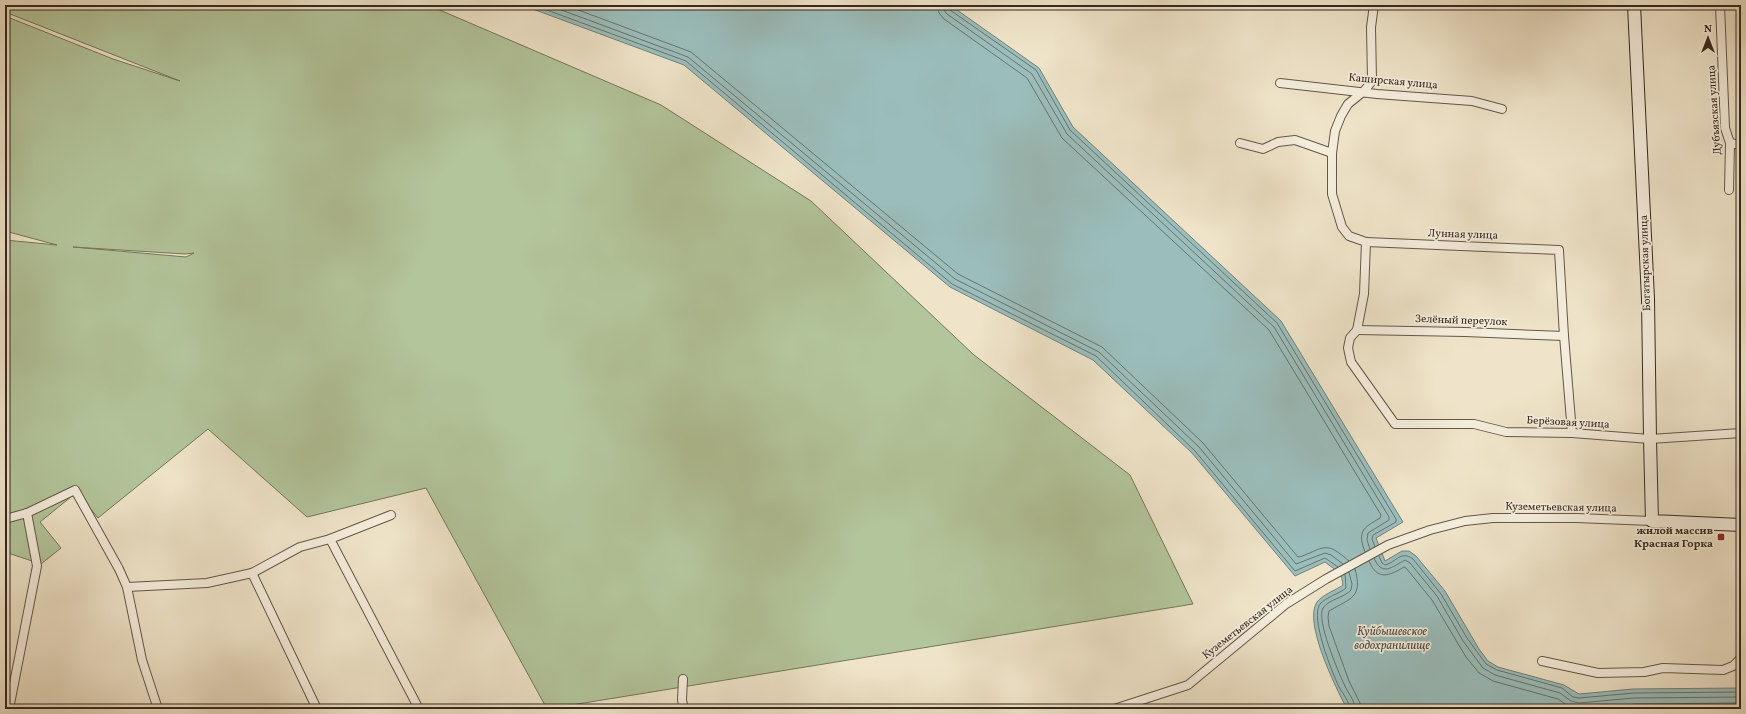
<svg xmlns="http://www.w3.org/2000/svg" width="1746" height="714" font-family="Vollkorn,serif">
<rect width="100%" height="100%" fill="#efe4c9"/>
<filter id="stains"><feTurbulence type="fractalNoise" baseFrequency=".005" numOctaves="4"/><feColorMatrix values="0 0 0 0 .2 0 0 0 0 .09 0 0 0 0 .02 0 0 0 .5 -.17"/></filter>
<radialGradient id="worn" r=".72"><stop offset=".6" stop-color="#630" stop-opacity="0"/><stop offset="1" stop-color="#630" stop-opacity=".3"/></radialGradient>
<path fill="#b3c59b" stroke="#74775c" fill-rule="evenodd" d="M5,5H428L661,105L811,201L974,355L1130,475L1193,604L547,709L426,488L307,517L208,429L98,518L77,492L40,522L61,548L41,564L5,552V240L57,245L5,231V16L113,59L180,81L5,12ZM73,247L185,254L194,253L186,257Z"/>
<path fill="#9bbebc" stroke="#72827d" d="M522,5H950L1039,68L1073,127L1281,321L1403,522L1376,538L1385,561L1402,551H1409L1416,556L1445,591L1479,649L1488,661L1498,667L1564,685L1579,694L1633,689L1741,688V709H1347C1336,688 1303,622 1317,602C1322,595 1336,590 1343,585L1341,574L1325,562L1295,576L1192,453L1093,360L950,287L684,65Z"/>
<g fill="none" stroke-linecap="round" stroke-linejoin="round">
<g stroke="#68746d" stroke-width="1">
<path d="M533,5L686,61L952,284L1096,356L1195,451L1295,571L1325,558L1338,567"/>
<path d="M548,5L688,57L955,279L1099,352L1199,447L1296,564L1325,553L1331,555L1343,564"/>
<path d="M565,5L691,52L958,274L1102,347L1203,443L1298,557C1302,557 1306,554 1310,553C1329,543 1333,548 1349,561"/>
<path d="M938,5L939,13L944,19L1027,78L1062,138L1269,330L1381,515L1380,518C1363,528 1357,531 1365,552"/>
<path d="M944,5V10L947,14L1032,74L1067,134L1274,327L1389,517V520L1368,533L1367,540L1370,549"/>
<path d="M949,5L950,10L1036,70L1070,130L1277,323L1396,519V522L1373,535L1372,539L1375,547"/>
<path d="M1379,556L1382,563L1385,565C1397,562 1400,550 1413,559L1441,594L1467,638L1486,664L1497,670L1562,688L1573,697L1579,698L1634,693L1741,692"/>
<path d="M1374,558C1382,577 1392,567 1405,560L1410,563L1437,596L1463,641L1483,668L1495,675L1560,693L1571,701L1579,703L1634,698L1741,697"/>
<path d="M1369,561C1377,581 1389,576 1404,567L1406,568L1432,600L1466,657L1479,673L1493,681L1558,699L1568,706L1577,709"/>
<path d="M1355,569C1363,598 1351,598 1329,611L1328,617L1329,626L1349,681L1360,703L1361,709"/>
<path d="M1349,572L1352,584L1351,590C1344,598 1329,599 1323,608C1316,620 1338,671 1344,684C1347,692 1355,700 1355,709"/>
<path d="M1345,574L1346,588C1339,594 1326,597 1320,604C1310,618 1332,672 1339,687C1343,694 1349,701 1350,709"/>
<path d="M1592,709L1635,704L1741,703"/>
</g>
<g stroke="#635849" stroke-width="10">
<g id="minor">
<path d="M1374,5L1371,27L1372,81L1364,91L1348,104L1341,116L1335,131L1332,153V194L1342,227L1349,236L1366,242L1364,294L1357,330L1350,338L1348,348L1351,362L1395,424H1474L1506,432L1572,433L1650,439L1741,433"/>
<path d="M1720,5L1725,128L1730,143L1729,190"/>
<path d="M1280,83L1377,94L1472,101L1502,109"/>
<path d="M1240,143L1263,149L1278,142L1295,140L1332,153"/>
<path d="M1730,143L1741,145"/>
<path d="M1366,242L1559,250L1564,336L1572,433"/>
<path d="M1357,330L1465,332L1564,336"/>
<path d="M5,519L27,513L75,490L119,569L127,587L142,660L158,709"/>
<path d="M330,539L419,709"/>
<path d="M252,573L317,709"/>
<path d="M127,587L207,583L252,573L300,547L330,539L391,515"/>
<path d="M1542,661L1598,673L1644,672L1663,668L1723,670L1733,666L1741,658"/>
<path d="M683,679L682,700L684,709"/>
<path d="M9,709L37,566L27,513"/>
<path d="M1114,709L1188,685L1286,604L1326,579L1388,545L1430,530L1465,521L1493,518H1576L1652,521"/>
</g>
</g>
<g stroke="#34291e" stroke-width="14">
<path id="secondary" d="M1634,5L1648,299L1650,439L1652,521L1741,525"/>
</g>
<use href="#minor" stroke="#f5eddc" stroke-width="8"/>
<use href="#secondary" stroke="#f5eddc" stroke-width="12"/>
</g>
<rect fill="#8f2418" stroke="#f5eddc" stroke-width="1.5" x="1717" y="533" width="8" height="8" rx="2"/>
<g text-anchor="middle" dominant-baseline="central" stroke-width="3.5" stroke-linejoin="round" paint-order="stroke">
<g font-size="11" fill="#34291e" stroke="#f5eddc">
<text transform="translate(1393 82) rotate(5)">Каширская улица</text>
<text transform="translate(1715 110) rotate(-94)">Дубъязская улица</text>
<text transform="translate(1463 235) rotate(2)">Лунная улица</text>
<text transform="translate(1646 263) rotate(-92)">Богатырская улица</text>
<text transform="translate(1461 321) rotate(2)">Зелёный переулок</text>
<text transform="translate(1568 423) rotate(3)">Берёзовая улица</text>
<text transform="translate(1561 508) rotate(1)">Куземетьевская улица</text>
<text transform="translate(1248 623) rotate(-38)">Куземетьевская улица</text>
</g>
<g font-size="11" font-weight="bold" fill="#34291e" stroke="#f5eddc" text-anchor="end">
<text x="1713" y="531">жилой массив<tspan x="1713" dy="13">Красная Горка</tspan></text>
</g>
<g font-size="12" font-style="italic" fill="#4e4e46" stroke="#f5eddc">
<text x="1392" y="632">Куйбышевское<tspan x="1392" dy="14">водохранилище</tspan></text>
</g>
</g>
<rect width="1746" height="714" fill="none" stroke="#efe4c9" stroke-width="20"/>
<rect x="6" y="6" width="1734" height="702" fill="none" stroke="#34291e" stroke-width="2"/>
<rect x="10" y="10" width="1726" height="694" fill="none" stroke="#34291e"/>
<g transform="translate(1708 38)" stroke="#f5eddc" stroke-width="3" paint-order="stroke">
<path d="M0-3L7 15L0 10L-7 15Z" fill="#34291e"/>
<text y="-6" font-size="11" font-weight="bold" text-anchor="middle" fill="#34291e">N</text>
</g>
<rect width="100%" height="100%" filter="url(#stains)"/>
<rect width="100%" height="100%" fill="url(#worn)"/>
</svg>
